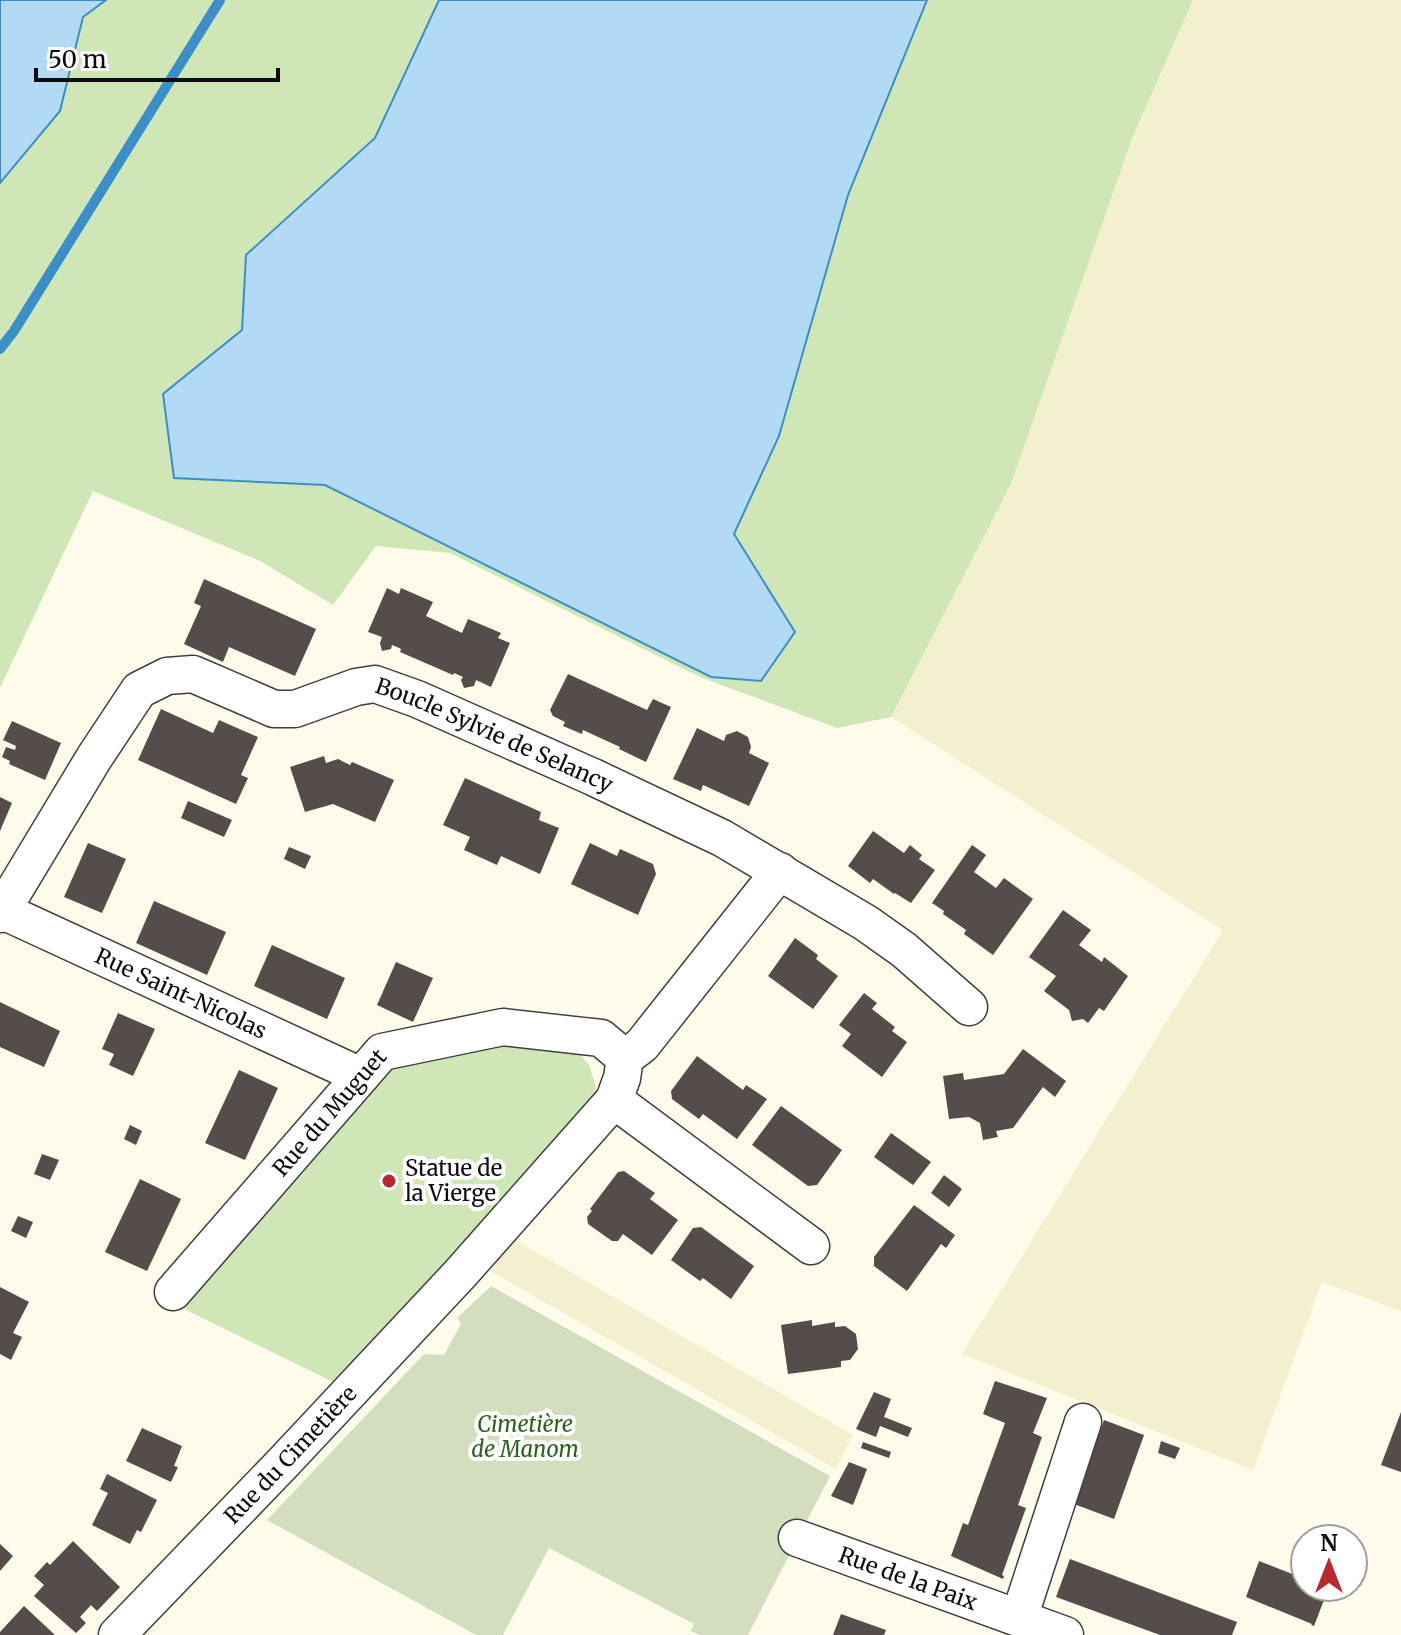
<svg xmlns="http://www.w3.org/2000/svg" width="1401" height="1635" font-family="Merriweather,serif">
<rect width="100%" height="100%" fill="#fefbeb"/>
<g fill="#f3f0cd">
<path d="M1193,0H1401V1311L1322,1282L1253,1470L962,1354L1223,930L891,717L1011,484L1133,136Z"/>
<path d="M515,1240L853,1435L836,1469L490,1271Z"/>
</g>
<g fill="#cfe7b7">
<path d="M0,0H1193L1133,136L1011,484L891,717L837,728L700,677L450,553L376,546L333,605L260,561L93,491L0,688Z"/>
<path d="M504,1039L575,1048L589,1065L597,1090L507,1202L341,1386L180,1307L388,1062Z"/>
</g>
<path fill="#d3debe" d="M491,1286L830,1476L748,1635H700L691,1631L694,1624L549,1548L503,1635H476L267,1520L424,1354L444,1355L461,1324L457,1318Z"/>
<g fill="#b2daf4" stroke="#3c8ec8" stroke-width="2">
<path d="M0,0H106L83,17L60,111L0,183Z"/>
<path d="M439,0H927L848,195L779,436L734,534L795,632L761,681L711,677L325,485L174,478L163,394L242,330L246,255L375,138Z"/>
</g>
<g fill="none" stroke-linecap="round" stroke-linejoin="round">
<path stroke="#3c8ec8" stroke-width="10" d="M0,349L14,331L220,0"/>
</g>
<g fill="#544d49">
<path d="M204,579L316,629L295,676L229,647L223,662L184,644L201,606L194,603Z"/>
<path d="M387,588L399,594L401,588L433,602L426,616L462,633L468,619L501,633L498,638L510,643L491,687L476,680L474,686L464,688L461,680L463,677L454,673L453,675L400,652L401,649L397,647L392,645L391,649L382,651L380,643L382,637L368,632Z"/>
<path d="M568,674L647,710L653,699L671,707L646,762L619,749L620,747L583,730L582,734L563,726L565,722L553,716L550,710Z"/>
<path d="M161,709L213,733L219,720L258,737L241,775L248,778L236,804L138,760Z"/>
<path d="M12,721L61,743L45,780L9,764L10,761L2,757L6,747L15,750L16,746L3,740Z"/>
<path d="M697,728L724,741L726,735L737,731L748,737L751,747L749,753L769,763L749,806L703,785L701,791L673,779Z"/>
<path d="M324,756L326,763L338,759L350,765L352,762L394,780L375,822L333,804L305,812L290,767Z"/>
<path d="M465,778L541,812L539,820L559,828L540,874L501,856L497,865L464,850L470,837L443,825Z"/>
<path d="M0,797L12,803L0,831Z"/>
<path d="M188,801L232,820L224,837L181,818Z"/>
<path d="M873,831L904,853L910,845L922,855L919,859L935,870L911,903L895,893L894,894L873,879L870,883L848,866Z"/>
<path d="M88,843L126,859L102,913L64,897Z"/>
<path d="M590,843L617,856L620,849L653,864L656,874L638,915L571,884Z"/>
<path d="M972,845L986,855L974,872L996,888L1004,878L1033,899L993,955L964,934L966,930L943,914L944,911L932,903Z"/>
<path d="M289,847L311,856L305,869L284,859Z"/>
<path d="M154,901L226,932L207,975L136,943Z"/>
<path d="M1063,910L1091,930L1079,945L1102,962L1104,957L1128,976L1104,1011L1099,1008L1088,1023L1083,1019L1072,1021L1069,1010L1044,991L1056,976L1029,957Z"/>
<path d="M795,938L818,955L816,959L838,976L813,1009L768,976Z"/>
<path d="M272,945L345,978L327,1019L254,986Z"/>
<path d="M396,962L433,978L413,1022L377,1005Z"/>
<path d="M864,993L877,1003L872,1009L895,1027L892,1031L907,1042L882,1077L842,1046L851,1034L839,1025Z"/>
<path d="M0,1002L60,1031L44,1067L0,1047Z"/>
<path d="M118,1013L155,1029L133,1076L109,1065L114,1054L102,1049Z"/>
<path d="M1023,1049L1066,1081L1055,1097L1043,1087L1013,1128L996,1131L998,1137L983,1140L980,1123L969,1117L949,1119L943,1076L963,1073L964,1080L1004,1074Z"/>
<path d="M697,1056L743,1090L746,1085L767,1099L737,1139L703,1114L699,1119L672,1099L671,1091Z"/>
<path d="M239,1070L278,1088L245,1160L205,1143Z"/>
<path d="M781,1106L842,1150L817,1185L808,1186L752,1145Z"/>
<path d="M130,1125L142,1131L136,1145L124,1139Z"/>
<path d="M891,1133L931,1162L913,1185L874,1157Z"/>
<path d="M42,1154L59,1160L50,1180L34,1174Z"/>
<path d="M624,1171L655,1193L650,1199L678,1220L652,1255L623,1234L618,1241H612L588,1224L587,1217L592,1211L590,1209L618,1172Z"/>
<path d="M944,1175L962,1189L949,1207L931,1193Z"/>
<path d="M140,1179L181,1199L147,1271L105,1252Z"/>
<path d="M914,1205L955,1235L946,1248L941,1244L907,1291L874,1266V1257Z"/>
<path d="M18,1216L33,1222L26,1238L11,1231Z"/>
<path d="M701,1227L754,1266L731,1299L703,1278L700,1281L671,1260L693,1228Z"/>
<path d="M0,1287L29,1302L13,1333L22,1337L11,1360L0,1354Z"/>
<path d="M812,1320V1326L835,1322V1327L845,1326L856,1334L858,1349L850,1360L841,1361V1367L788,1374L781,1325Z"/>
<path d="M995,1381L1047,1398L1033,1433L1042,1437L1018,1505L1026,1508L1002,1575L1004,1576L1003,1579L951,1556L963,1523L968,1525L1005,1423L983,1414Z"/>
<path d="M874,1392L891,1399L884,1417L912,1428L908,1437L880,1426L876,1437L856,1429Z"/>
<path d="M1401,1412V1472L1381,1465Z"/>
<path d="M1104,1420L1144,1435L1114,1519L1074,1504Z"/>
<path d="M142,1428L182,1446L174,1466L178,1467L171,1482L126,1461Z"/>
<path d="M1161,1441L1180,1448L1175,1459L1158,1453Z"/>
<path d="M863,1442L891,1452L889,1458L861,1448Z"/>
<path d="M849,1462L867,1469L853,1505L831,1496Z"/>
<path d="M107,1474L157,1500L141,1532L137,1530L130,1544L92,1525L108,1493L100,1489Z"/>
<path d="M73,1541L120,1587L97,1611L91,1605L80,1617L86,1623L76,1633L34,1596L44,1585L34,1576L47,1562L50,1565Z"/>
<path d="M0,1544L13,1556L0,1571Z"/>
<path d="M1070,1559L1237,1622L1232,1635H1160L1056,1597Z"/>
<path d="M1259,1561L1305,1579V1587H1329L1314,1626L1311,1625L1312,1624L1246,1597Z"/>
<path d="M24,1606L55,1635H0V1632Z"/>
<path d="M841,1614L886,1630L884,1635H833Z"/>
</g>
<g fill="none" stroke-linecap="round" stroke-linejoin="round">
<g stroke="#3f3f3f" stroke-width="39">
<g id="minor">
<path id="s1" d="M3,911L361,1076"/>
<path id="s2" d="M0,914L94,758L139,690L167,676L193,674L274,709H295L356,687L375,684L417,699L593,777L722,838L866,923L904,950L969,1007"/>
<path d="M614,1100L811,1246"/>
<path id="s3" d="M173,1292L382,1052L503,1027L601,1038L625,1058"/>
<path id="s4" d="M797,1538L1065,1635"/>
<path d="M1019,1618L1083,1422"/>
<path id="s5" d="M117,1635L283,1463L460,1274L614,1100L622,1078L625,1058L642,1045L780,871"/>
</g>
</g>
<use href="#minor" stroke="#fff" stroke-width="36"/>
</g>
<circle fill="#b6292e" stroke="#fff" stroke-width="3" cx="389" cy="1181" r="8"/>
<g text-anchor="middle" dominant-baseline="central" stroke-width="8" stroke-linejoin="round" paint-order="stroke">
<g font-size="22" fill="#0c0c0c" stroke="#fff">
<text stroke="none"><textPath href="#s2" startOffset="644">Boucle Sylvie de Selancy</textPath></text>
<text stroke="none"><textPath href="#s1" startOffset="196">Rue Saint-Nicolas</textPath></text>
<text stroke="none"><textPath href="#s3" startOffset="238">Rue du Muguet</textPath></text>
<text stroke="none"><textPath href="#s5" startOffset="250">Rue du Cimetière</textPath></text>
<text stroke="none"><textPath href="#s4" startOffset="118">Rue de la Paix</textPath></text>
</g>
<g font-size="22" fill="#0c0c0c" stroke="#fff" text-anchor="start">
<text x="405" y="1168">Statue de<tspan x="405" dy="25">la Vierge</tspan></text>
</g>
<g font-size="22" font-style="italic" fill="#2c601f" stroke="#fff">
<text x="525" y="1424">Cimetière<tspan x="525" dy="25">de Manom</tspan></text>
</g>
</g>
<g transform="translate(1329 1563)"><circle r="38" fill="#ffffff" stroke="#9e9e9e" stroke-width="2"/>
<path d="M0-6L14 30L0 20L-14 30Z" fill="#b6292e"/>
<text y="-12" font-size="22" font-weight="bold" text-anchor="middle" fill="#0c0c0c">N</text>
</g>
<path d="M36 68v12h242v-12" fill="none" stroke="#0c0c0c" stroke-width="4"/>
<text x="48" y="68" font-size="24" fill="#0c0c0c" stroke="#ffffff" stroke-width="6" paint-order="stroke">50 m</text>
</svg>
